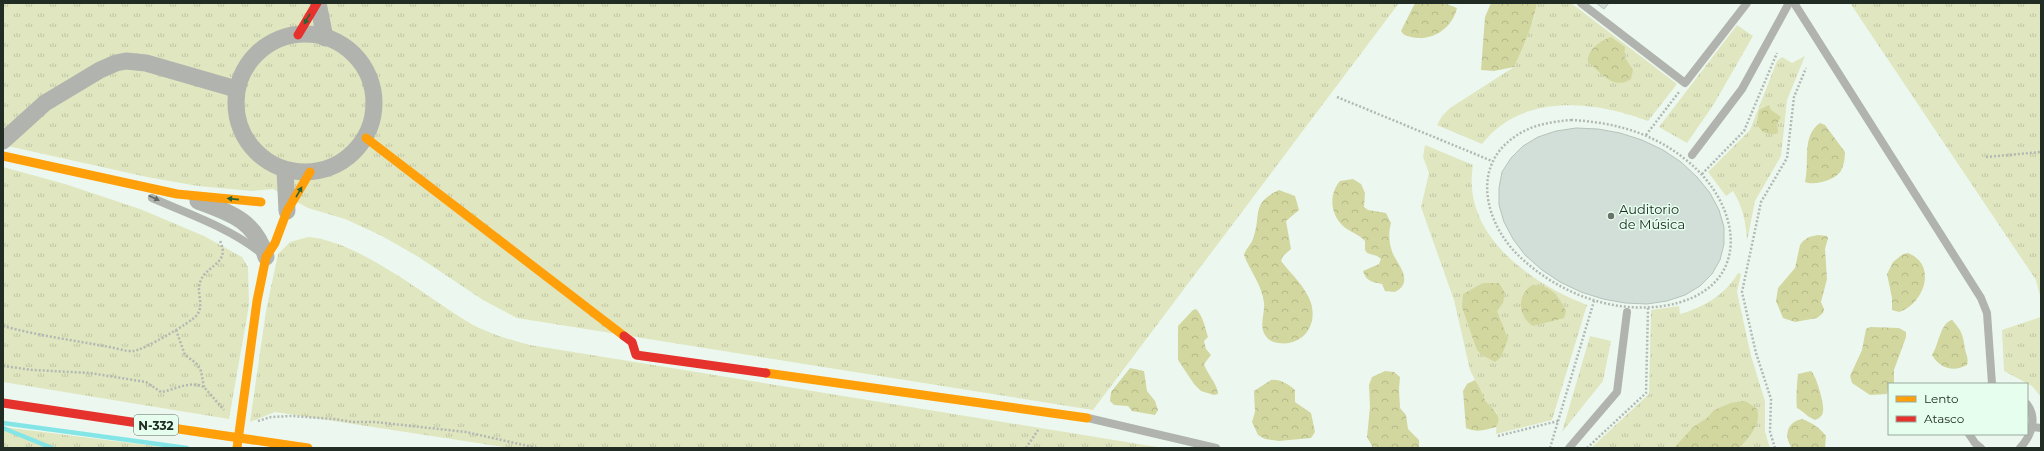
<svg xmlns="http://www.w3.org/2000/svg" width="2044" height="451" font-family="Montserrat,sans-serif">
<defs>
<pattern id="grass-tufts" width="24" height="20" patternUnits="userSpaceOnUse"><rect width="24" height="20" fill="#e0e6bf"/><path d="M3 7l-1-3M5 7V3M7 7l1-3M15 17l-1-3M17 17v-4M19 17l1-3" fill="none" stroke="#c0c5a4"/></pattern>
<pattern id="forest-crowns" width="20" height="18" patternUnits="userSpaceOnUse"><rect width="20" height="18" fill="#d2d69f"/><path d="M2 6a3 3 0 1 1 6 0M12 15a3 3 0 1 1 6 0" fill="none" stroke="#b4b889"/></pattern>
</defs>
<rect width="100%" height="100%" fill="#ecf8ef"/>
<g fill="url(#grass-tufts)">
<path d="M3,3H1399L1093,410L517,318L483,300L417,256L380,235L345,219L308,208L273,189L252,191L198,186L147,177L3,145Z"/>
<path d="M1537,3H1571L1677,84L1648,121C1595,101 1522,92 1482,144L1437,125L1442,116L1450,108L1514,67L1534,18Z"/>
<path d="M1850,3H2041V300L2036,280Z"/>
<path d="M1737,25L1753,36L1714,104L1687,143L1659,127Z"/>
<path d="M1805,56L1787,100L1781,156L1755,201L1747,241C1746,223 1743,207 1733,191L1726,196L1708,172L1750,130L1777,61L1782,57L1792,63Z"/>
<path d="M1425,145L1473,165C1461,234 1530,283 1587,305L1552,420L1496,434L1497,413L1486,402L1470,370L1454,300L1421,207L1429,173L1423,157Z"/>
<path d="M3,167L65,184L140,209L204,236L242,257L248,267L249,305L229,419L3,382Z"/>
<path d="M308,237C360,241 427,298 473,325C491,334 510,340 530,345L1163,448H510L275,412L250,422L266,311L278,254L290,242Z"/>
<path d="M1738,273L1741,274L1737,292L1751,356L1765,401V432L1770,448H1591L1649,394L1651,310L1679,306L1680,314C1704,307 1725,295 1738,273Z"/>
<path d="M2041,317V397L2032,386L2004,371L2002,330Z"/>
<path d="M1590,336L1611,341L1603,381L1562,432Z"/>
<path d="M3,427L170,448H3Z"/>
</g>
<g fill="url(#forest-crowns)">
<path d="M1415,3H1444L1457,8C1452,29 1431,42 1411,37C1407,36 1403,35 1401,31Z"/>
<path d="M1491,3H1537C1533,26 1523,46 1514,67L1494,71L1481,70L1485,17Z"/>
<path d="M1611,37L1625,47L1624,56L1633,70L1631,79C1613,91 1601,72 1588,62C1587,50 1600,41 1611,37Z"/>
<path d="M1769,105L1771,110L1781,117L1777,124L1778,132L1776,134C1767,134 1762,134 1757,124L1759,110Z"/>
<path d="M1820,123L1825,125L1845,152C1845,158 1844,165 1841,171C1835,180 1815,186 1805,182C1810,162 1801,136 1820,123Z"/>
<path d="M1353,179L1361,184L1365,193L1364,207L1368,210L1386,213L1391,223C1388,233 1389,244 1393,254C1399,266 1414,282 1395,292L1385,291L1382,284C1372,282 1366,281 1363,271L1379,264L1381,259L1377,256L1367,253L1365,250V241C1359,234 1349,232 1342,225C1330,213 1329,194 1340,181Z"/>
<path d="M1279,190L1295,196L1299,210L1286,221L1291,249L1283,256L1281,261C1290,273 1306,287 1311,303C1318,326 1302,347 1278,343C1272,342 1268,340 1265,335C1259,326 1265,313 1264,303C1262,285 1250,271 1244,255C1246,248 1251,245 1253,239C1262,214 1250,204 1279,190Z"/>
<path d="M1818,235L1827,236L1828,238L1825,249L1827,279L1821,302L1824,309L1823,313L1817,318L1795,322L1783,318L1776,301L1778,288L1795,268L1800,245L1803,241L1809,237Z"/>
<path d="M1908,253C1938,265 1924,304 1899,312L1892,310V298L1887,274L1893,262L1903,254Z"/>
<path d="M1483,283H1499L1505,293L1503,303L1497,311L1508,339L1501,357L1495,362L1482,355L1477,350L1473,339L1462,307L1463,294Z"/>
<path d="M1532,285C1550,284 1559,296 1566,311L1564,318L1533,326C1518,316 1516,296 1532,285Z"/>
<path d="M1196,309C1203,316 1205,327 1208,337L1204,341L1206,349L1211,355L1204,364C1207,374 1217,383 1218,394L1214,395L1201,391L1194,384L1178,360V326L1193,310Z"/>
<path d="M1952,320C1962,331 1963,335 1965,349C1966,355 1969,358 1967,365C1954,372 1940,369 1932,355C1939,345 1940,323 1952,320Z"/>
<path d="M1870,327L1899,328L1906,332V337L1894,370V384H1889L1887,394L1870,395L1852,383L1850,376L1862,350L1866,329Z"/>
<path d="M1130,368L1144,371L1147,391L1155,401L1158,410L1155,415L1132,411L1128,406L1114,405L1110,401L1111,392Z"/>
<path d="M1385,371L1394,372L1400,377L1399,389L1400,408L1406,415L1408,429L1419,440V448H1373L1367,437L1370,407L1369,385L1372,377Z"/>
<path d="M1811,371C1816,375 1825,405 1823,412C1822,416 1820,418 1815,420C1809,418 1804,412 1797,408C1796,402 1797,380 1798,374Z"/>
<path d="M1271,380C1280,379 1288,384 1295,390V402L1311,413L1315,432L1311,438L1279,441L1265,439L1258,435L1252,422L1255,412L1254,391Z"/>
<path d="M1475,380C1479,386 1482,393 1485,400C1491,409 1504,415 1496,427C1485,430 1477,433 1466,428L1463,391L1467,384Z"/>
<path d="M1743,401L1747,402L1757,409C1762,423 1749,438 1739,448H1674L1693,427L1707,418L1714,410L1731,403Z"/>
<path d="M1802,419C1811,422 1821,429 1826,436L1825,448H1792C1783,436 1787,422 1802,419Z"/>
</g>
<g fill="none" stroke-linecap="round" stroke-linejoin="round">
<g stroke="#84e5e7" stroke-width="4.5">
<path d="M3,423L187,448"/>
<path d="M3,428L52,448"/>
</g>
</g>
<g fill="#d1dfd8" stroke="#b6c3bc">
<path d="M1596,3H1609L1604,9Z"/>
<path d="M1576,128L1598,129L1620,133L1642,140L1663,150L1681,162L1697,177L1710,193L1719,210L1724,227V244L1720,260L1712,274L1700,286L1685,295L1667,301L1647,304L1625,303L1603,299L1581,292L1560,282L1542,270L1525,255L1513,239L1504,222L1499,205V188L1502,172L1511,158L1523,146L1538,137L1556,131Z"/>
</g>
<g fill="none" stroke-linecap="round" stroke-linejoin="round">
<g stroke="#b2b8b3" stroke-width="2.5" stroke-dasharray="2 2" stroke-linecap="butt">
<path d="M1337,97L1492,161"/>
<path d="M1571,120C1612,122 1651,132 1685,159C1745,206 1754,292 1663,306C1610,314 1554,291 1517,254C1486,223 1471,168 1513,138C1530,125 1550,122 1571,120Z"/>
<path d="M1646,135L1679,92"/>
<path d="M1986,157L2041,152"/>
<path d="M1702,174L1744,131L1777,53"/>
<path d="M3,326C36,335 71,340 104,346C113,347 126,352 134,351C143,350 192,322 197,315C205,304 195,292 201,280C207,265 231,263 220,241"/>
<path d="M176,330L185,355L196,363L201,371L204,387"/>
<path d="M3,366L33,370L90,373L146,382L161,392C175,390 189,380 204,387L224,410"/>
<path d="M258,421L271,417L292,416L334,419L353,422H375L466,432L537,448"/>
<path d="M1498,436L1558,421"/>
<path d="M1026,448L1038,430"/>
<path d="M1550,448L1594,301"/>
<path d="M1587,448L1646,393L1648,308"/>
<path d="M1775,448L1770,432L1771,399L1756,353L1742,292L1761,202L1787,158L1794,97L1806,68"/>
</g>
<g stroke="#b0b3ae" stroke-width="8">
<path d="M1581,3L1685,83L1747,3"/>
<path d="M1794,3L1981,298L1987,313L1992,384"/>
<path d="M1692,155L1742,89L1789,3"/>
<path d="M152,198C189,214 230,228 261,253"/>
<path d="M1088,418L1216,448"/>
<path d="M2032,427L2041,428"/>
<path d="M1969,434L1975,443L1981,448"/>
<path d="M1569,448L1617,392L1627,312"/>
<path d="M2020,448C2031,436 2038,419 2027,404"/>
</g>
<g stroke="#b0b3ae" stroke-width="17">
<path d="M318,3L325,38"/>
<circle cx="305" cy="103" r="69"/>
<path d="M3,141L45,103L100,70L116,63L126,61L146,63L236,89"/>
<path d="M285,170L287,211"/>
<path d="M198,201C230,213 255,220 266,257"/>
</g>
<g stroke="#ff9f0a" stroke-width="9">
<path d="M366,138L624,336"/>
<path d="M3,156L177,194L261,202"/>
<path d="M766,373L1087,418"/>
<path d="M138,423L308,448"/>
<path d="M237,448L257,301L266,257L275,243L287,211L310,172"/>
</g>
<g stroke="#e5322d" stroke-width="9">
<path d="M298,35L317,3"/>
<path d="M624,336L632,342L636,355L766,373"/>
<path d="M3,403L138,423"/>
</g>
</g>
<defs><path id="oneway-solid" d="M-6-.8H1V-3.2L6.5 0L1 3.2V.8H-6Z"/></defs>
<g fill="#276238">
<use href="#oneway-solid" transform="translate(307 19) rotate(120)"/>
<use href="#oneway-solid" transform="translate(299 192) rotate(-60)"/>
<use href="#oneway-solid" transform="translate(233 199) rotate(-174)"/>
</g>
<use fill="#616962" href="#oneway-solid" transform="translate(154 198) rotate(24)"/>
<circle fill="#68736b" stroke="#e6feed" stroke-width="1.5" cx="1611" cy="216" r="4"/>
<g text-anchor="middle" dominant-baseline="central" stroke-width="3" stroke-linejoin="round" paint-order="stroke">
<rect fill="#e6feed" stroke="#5c6b60" stroke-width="1" x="134" y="415" width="44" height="20" rx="3"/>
<g font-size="12" font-weight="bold" fill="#212c24">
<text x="156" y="425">N-332</text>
</g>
<g font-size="13" fill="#212c24" stroke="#e6feed" text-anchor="start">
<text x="1619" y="209">Auditorio<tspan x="1619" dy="15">de Música</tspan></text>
</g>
</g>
<rect width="2044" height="451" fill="none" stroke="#212c24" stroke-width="8"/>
<rect x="1888" y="383" width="140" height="52" fill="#e6feed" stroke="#97aa9d"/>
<rect x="1896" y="396" width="20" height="6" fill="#ff9f0a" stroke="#97aa9d"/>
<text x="1924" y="403" font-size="12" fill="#212c24">Lento</text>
<rect x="1896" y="416" width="20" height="6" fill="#e5322d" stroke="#97aa9d"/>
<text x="1924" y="423" font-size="12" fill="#212c24">Atasco</text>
</svg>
